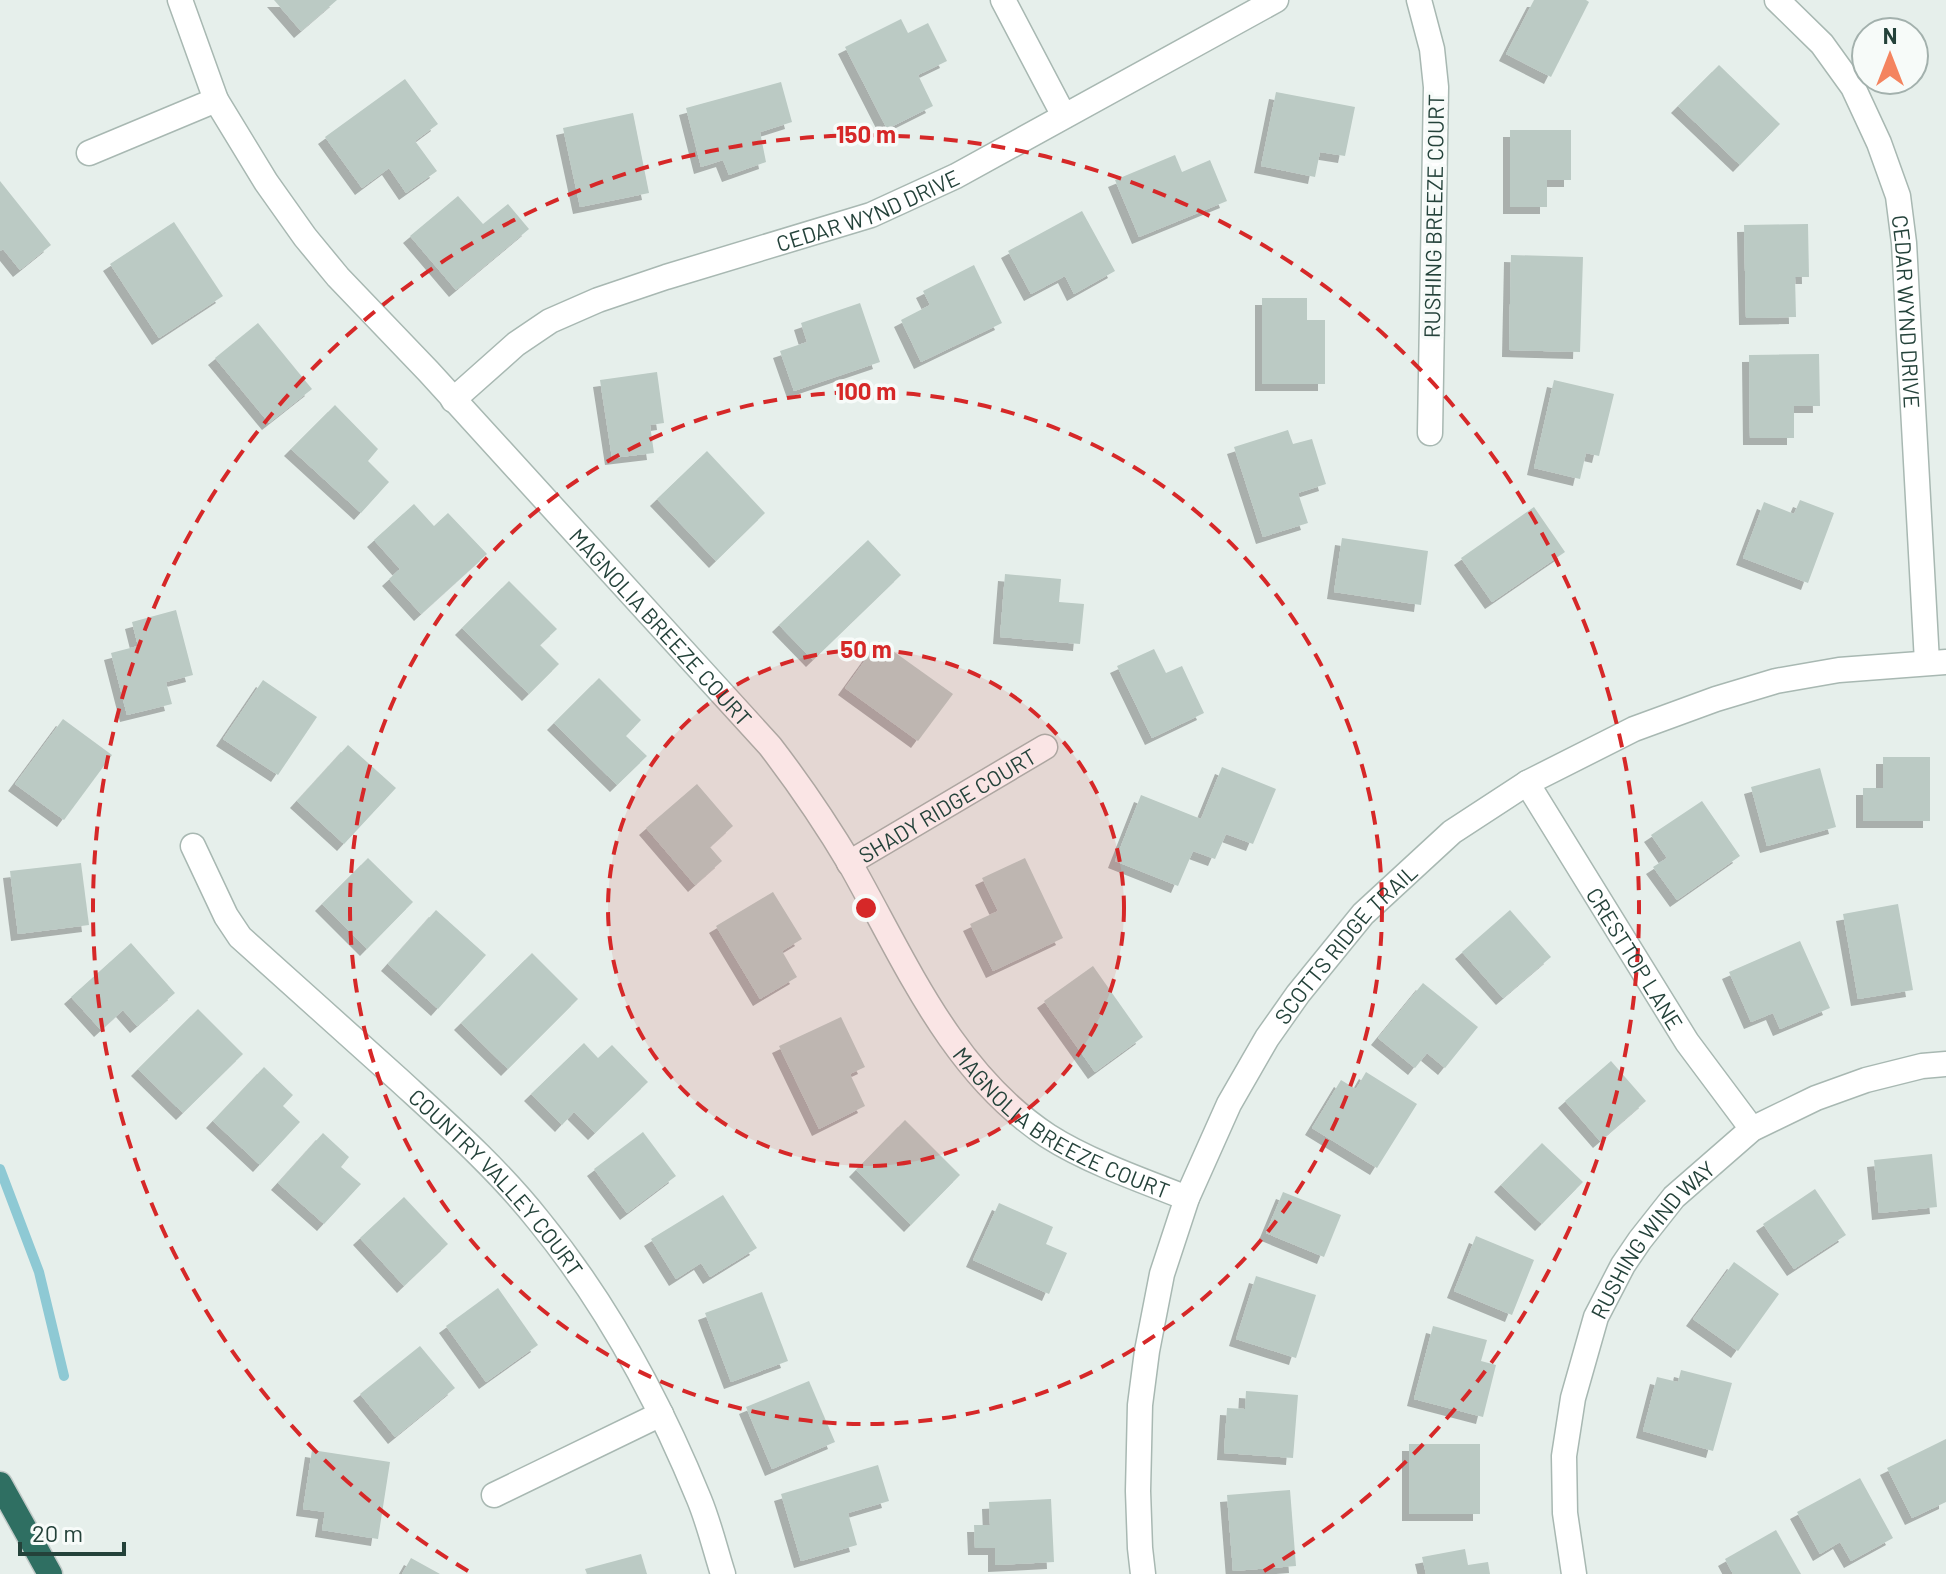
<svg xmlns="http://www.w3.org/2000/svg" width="1946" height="1574" font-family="Barlow,sans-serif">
<defs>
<filter id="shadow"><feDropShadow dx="-7" dy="7" stdDeviation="0" flood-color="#0004"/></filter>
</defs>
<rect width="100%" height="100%" fill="#e6efeb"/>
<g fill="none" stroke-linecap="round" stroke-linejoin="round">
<path stroke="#8ec9d4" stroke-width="10" d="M0,1169L39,1272L64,1376"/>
</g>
<g fill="#bbcac4" filter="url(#shadow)">
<path d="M274,0H337L301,31Z"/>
<path d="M1534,0H1586L1589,2L1551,77L1506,54Z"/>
<path d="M901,19L908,33L928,23L947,61L918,75L933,106L887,129L845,47Z"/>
<path d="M1719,65L1780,124L1740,165L1678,106Z"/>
<path d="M405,79L438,124L415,141L437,171L406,193L389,168L362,188L325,137Z"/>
<path d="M781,82L792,122L760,132L766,162L729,175L723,160L701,167L686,108Z"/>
<path d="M1276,92L1355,107L1345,156L1320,152L1315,177L1261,166Z"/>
<path d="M633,113L649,193L580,207L563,128Z"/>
<path d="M1510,130H1571V180H1547V207H1510Z"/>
<path d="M1175,155L1182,172L1210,160L1227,201L1139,237L1115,180Z"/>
<path d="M0,181L51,245L20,270L3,249L0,251Z"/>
<path d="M458,196L483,224L508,204L529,229L456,290L410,236Z"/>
<path d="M1082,211L1115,271L1074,294L1065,276L1031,294L1008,251Z"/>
<path d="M174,222L223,296L159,338L110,264Z"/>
<path d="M1808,224L1809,277H1795L1796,317L1746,318L1744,225Z"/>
<path d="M1511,255L1583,257L1580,352L1509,350Z"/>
<path d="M974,265L1002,323L921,362L901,320L930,305L923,291Z"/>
<path d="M1262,298H1307V320H1325V384H1262Z"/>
<path d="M860,303L880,362L794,391L780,351L807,342L801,323Z"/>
<path d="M258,323L312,389L269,423L215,358Z"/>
<path d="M1819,354L1820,406H1794V438H1750L1749,355Z"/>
<path d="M657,372L664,423L650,425L654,453L612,458L600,380Z"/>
<path d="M1554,380L1614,394L1599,456L1586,453L1580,479L1534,468Z"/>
<path d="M335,405L378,449L368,461L389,482L361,513L291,449Z"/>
<path d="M1288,430L1293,444L1312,439L1326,484L1298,493L1308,523L1263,537L1234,447Z"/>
<path d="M707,451L765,513L716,561L657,499Z"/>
<path d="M1800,500L1834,513L1808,583L1743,558L1764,502L1794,514Z"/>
<path d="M414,504L434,526L448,513L487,554L421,614L389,579L400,569L374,540Z"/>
<path d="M1534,507L1565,552L1492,602L1461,558Z"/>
<path d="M1342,538L1428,551L1421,605L1334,592Z"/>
<path d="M868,540L901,575L813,660L779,625Z"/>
<path d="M1005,574L1061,579L1059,602L1084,604L1080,644L1000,637Z"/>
<path d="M509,581L557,629L540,645L559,664L529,694L462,628Z"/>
<path d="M176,610L193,675L166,682L172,704L127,715L111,653L138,646L132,622Z"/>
<path d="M879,641L953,694L918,741L845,688Z"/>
<path d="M1154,649L1166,673L1182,666L1204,713L1152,738L1117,666Z"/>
<path d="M599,678L641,720L626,736L647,756L617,785L554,723Z"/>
<path d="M263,680L317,717L278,775L223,739Z"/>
<path d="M63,719L112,755L64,820L15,784Z"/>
<path d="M348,745L396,788L344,844L297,801Z"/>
<path d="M1883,757H1930V821H1863V788H1883Z"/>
<path d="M1222,767L1276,789L1253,844L1226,834L1215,859L1193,851L1178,886L1115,861L1141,795L1201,819Z"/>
<path d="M1820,768L1836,827L1767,846L1751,787Z"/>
<path d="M697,784L733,826L710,847L722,861L695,885L646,828Z"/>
<path d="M1702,801L1740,856L1677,900L1653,867L1667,858L1651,835Z"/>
<path d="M368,858L413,902L367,949L322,904Z"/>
<path d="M1025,858L1063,938L993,971L970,924L998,911L982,878Z"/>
<path d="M81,863L89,925L18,934L10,871Z"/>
<path d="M773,892L802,939L782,951L797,977L760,999L716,926Z"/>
<path d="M1898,904L1913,990L1858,999L1843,914Z"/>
<path d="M436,910L486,955L438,1009L388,964Z"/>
<path d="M1510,910L1551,957L1503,998L1462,952Z"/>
<path d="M1800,941L1830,1008L1780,1029L1773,1013L1751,1022L1729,972Z"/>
<path d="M131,943L175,993L137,1026L123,1010L101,1030L71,997Z"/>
<path d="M532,953L578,999L508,1069L461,1023Z"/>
<path d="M1093,966L1143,1037L1095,1072L1044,1001Z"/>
<path d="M1423,983L1478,1027L1445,1068L1427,1053L1415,1068L1378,1038Z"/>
<path d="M198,1009L243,1054L183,1113L138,1069Z"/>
<path d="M841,1017L865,1067L850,1074L865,1106L819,1129L779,1046Z"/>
<path d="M584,1043L598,1058L612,1045L648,1082L595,1133L574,1112L562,1125L531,1094Z"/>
<path d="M1611,1061L1646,1101L1600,1141L1565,1101Z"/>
<path d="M264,1067L293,1095L283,1106L300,1122L260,1165L213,1121Z"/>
<path d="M1366,1072L1417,1104L1377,1168L1312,1128L1341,1080L1356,1089Z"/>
<path d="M905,1120L960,1175L911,1225L856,1170Z"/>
<path d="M643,1132L676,1176L627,1213L594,1169Z"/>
<path d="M323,1133L349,1157L341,1167L361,1184L324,1224L278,1183Z"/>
<path d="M1542,1143L1583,1182L1542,1224L1501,1185Z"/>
<path d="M1932,1154L1937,1207L1879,1213L1874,1160Z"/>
<path d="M1815,1189L1846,1235L1794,1269L1763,1224Z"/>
<path d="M1283,1192L1341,1215L1324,1257L1266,1233Z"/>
<path d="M723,1195L757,1248L710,1277L701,1263L676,1279L651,1239Z"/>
<path d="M404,1197L448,1244L404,1286L360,1238Z"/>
<path d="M999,1203L1053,1227L1046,1244L1067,1253L1049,1294L973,1260Z"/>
<path d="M1476,1236L1534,1260L1512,1315L1454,1291Z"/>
<path d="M1734,1262L1779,1294L1738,1351L1693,1319Z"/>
<path d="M1256,1276L1316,1295L1296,1358L1236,1339Z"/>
<path d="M498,1288L538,1345L486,1382L446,1326Z"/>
<path d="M762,1292L788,1361L731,1382L705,1313Z"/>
<path d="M1433,1326L1487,1340L1481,1361L1496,1365L1483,1417L1414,1399Z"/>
<path d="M420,1346L455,1388L395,1437L360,1394Z"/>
<path d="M1681,1370L1732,1383L1713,1451L1643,1431L1657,1377L1678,1382Z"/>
<path d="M809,1381L835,1442L772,1469L746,1407Z"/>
<path d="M1246,1391L1298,1395L1293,1458L1224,1453L1227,1408L1245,1409Z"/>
<path d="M1946,1439V1502L1912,1518L1887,1468Z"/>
<rect x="1409" y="1444" width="71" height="70"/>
<path d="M312,1450L390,1462L378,1539L322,1530L325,1512L303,1509Z"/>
<path d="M878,1465L889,1501L848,1513L857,1545L801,1561L781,1494Z"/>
<path d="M1860,1478L1893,1538L1851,1561L1840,1542L1820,1554L1797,1512Z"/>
<path d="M1290,1490L1296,1566L1233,1571L1227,1495Z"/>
<path d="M1051,1499L1054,1562L995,1565V1548H975L974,1525H990L989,1502Z"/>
<path d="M1776,1530L1801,1574H1733L1725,1559Z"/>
<path d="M1465,1549L1468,1565L1488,1562L1490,1574H1426L1422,1557Z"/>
<path d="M641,1554L647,1574H587L585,1569Z"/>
<path d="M411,1558L440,1574H402Z"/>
</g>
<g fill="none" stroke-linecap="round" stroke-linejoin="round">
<g stroke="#a8b8b2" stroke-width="27">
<g id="minor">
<path id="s1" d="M180,0L216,100L266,182L305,237L338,277L429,372L770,746C800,785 827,825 852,867C906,963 952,1073 1048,1136C1087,1161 1143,1181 1187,1198"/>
<path d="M1003,0L1064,116"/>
<path d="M1419,0L1432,49L1436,87L1430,433"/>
<path id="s2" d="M1777,0L1822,44L1853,87L1879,143L1898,196L1904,243L1927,662"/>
<path d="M89,153L216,100"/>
<path id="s3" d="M453,400L516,344L550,321L598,300L666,277L871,215L956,176L1276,0"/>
<path id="s4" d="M1527,783L1687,1042L1752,1129"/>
<path id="s5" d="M193,846L226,916L240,937C293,984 345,1032 398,1079C447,1124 498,1169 539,1221C606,1303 659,1401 699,1499C709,1523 715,1549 723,1574"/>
<path id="s6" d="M849,863L1045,747"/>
<path d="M494,1495L661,1414"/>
<path id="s7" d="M1143,1574L1140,1548L1138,1491L1140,1405L1147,1351L1162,1274L1187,1198L1229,1104L1267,1038L1298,994L1363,914L1452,832L1527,783L1634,729L1716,699L1776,681L1839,670L1946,662"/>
<path id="s8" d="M1574,1574L1565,1513L1564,1456L1573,1398L1596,1317L1623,1265L1640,1240L1674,1197L1752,1129L1816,1098L1866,1080L1922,1066L1946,1064"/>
</g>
</g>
<g stroke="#c2cac8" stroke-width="27">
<path id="highway" d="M0,1484L50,1574"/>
</g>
<use href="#minor" stroke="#fff" stroke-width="24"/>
<use href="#highway" stroke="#2f6f62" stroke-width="24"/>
</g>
<circle cx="866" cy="908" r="258" fill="#d62828" fill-opacity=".12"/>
<g fill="none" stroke="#d62828" stroke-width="4" stroke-dasharray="14 10">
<circle cx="866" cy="908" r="258"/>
<circle cx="866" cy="908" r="516"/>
<path d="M468 1571A773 773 0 1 1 1264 1571"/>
</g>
<g text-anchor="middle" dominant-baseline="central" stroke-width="7" stroke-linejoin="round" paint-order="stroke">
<g font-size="22" fill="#24423a" stroke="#f7fbf9">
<text stroke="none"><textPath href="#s3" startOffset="462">CEDAR WYND DRIVE</textPath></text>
<text transform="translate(1433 216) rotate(-89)">RUSHING BREEZE COURT</text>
<text stroke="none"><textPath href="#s2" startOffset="350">CEDAR WYND DRIVE</textPath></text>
<text stroke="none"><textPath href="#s1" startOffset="798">MAGNOLIA BREEZE COURT</textPath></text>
<text stroke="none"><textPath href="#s6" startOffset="114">SHADY RIDGE COURT</textPath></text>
<text stroke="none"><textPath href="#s7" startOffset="684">SCOTTS RIDGE TRAIL</textPath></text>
<text stroke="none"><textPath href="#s4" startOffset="206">CRESTTOP LANE</textPath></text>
<text stroke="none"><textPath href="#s1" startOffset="1446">MAGNOLIA BREEZE COURT</textPath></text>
<text stroke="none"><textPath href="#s5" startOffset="458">COUNTRY VALLEY COURT</textPath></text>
<text stroke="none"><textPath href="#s8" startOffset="358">RUSHING WIND WAY</textPath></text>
</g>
</g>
<circle cx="866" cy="908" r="12" fill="#d62828" stroke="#f7fbf9" stroke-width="4"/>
<g font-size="24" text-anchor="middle" font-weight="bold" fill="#d62828" stroke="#f7fbf9" stroke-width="7" stroke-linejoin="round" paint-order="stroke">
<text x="866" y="143">150 m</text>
<text x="866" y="400">100 m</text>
<text x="866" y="658">50 m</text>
</g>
<g transform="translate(1890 56)"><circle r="38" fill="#f7fbf9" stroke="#a3b1ad" stroke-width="2"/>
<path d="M0-6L14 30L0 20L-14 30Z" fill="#f4845f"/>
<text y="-12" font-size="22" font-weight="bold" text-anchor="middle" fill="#24423a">N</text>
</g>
<path d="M20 1542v12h104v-12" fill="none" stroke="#24423a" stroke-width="4"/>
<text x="32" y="1542" font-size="24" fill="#24423a" stroke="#f7fbf9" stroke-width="6" paint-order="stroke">20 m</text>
</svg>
